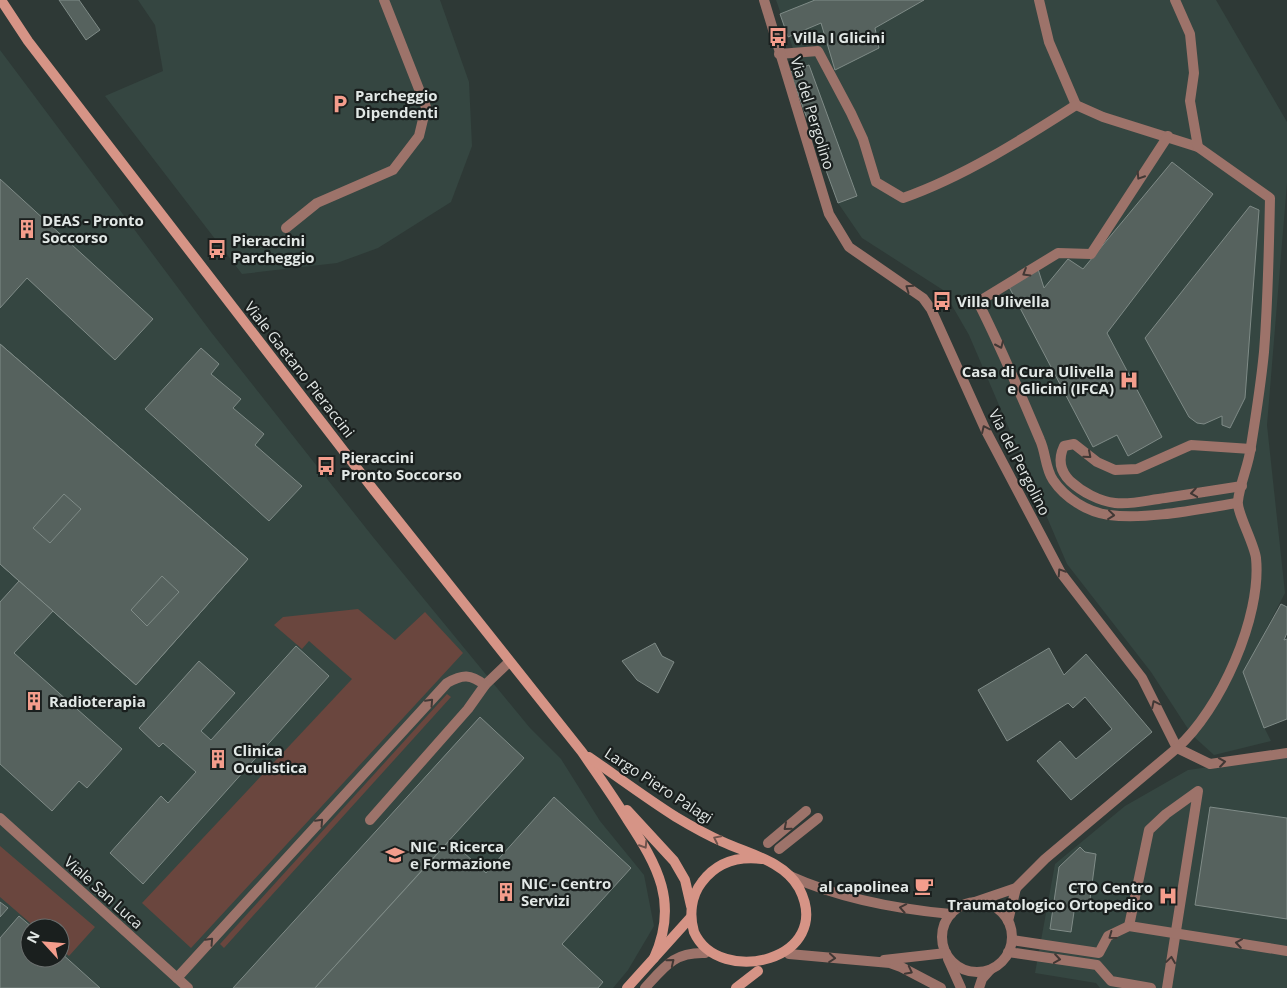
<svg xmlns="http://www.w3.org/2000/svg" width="1287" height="988" font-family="'Open Sans',sans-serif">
<rect width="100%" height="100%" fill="#2e3936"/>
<g fill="#354641" fill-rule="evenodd">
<path d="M138,0H440L469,82L472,146L451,202L378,248L337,263L242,274L105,96L163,71L155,25Z"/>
<path d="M776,0H1216L1287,122V183L1267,425L1285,593L1244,672L1264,727L1271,741L1214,755L1192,735L1151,672L1067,564L969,335L943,290L862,238L838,203L790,72L800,68Z"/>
<path d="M0,50L211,332L373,537L530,728L561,759L600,821L644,875L654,926L628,970L613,988H0ZM30,928H60V958H30Z"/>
<path d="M1287,756V988H1100L1096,983L1035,973L1055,864L1125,806L1188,770Z"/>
</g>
<g fill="#6a463e">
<path d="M358,609L395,640L425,612L463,653L191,948L142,903L352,679L309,641L302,649L274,625L283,617Z"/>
<path d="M447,694L451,697L224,948L220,944Z"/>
<path d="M0,846L95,927L69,956L60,948V928H36L0,897Z"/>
</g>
<g fill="#56625e" stroke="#7f8b87" fill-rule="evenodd">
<path d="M59,0H79L100,30L86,40Z"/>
<path d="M815,0H924L875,28L879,48L835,70L821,23L788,37L780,14Z"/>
<path d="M809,65L857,196L838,203L790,72Z"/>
<path d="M1172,162L1213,194L1107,333L1162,437L1128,456L1117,435L1093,447L1009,287L1038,269L1044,288L1068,259L1083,269Z"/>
<path d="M0,179L153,319L115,360L27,278L0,308Z"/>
<path d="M1250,206L1259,210L1245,398L1230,428L1222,425V416L1204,424L1197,423L1189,417L1145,338Z"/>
<path d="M0,344L248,559L136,685L0,564ZM64,494L81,509L50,543L33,528ZM162,576L179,592L147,626L131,610Z"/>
<path d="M0,344L248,559L136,685L0,564Z"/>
<path d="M201,348L219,364L211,374L241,399L233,408L264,434L255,445L302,486L269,521L145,409Z"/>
<path d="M64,494L81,509L50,543L33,528Z"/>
<path d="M162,576L179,592L147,626L131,610Z"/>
<path d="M19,581L53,611L14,653L122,749L87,788L79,781L52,811L0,764V602Z"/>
<path d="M1281,604L1287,607V633L1284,640L1287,639V719L1264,728L1243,672Z"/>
<path d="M655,643L662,656L674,662L658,693L637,680L622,661Z"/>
<path d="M296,646L329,676L143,884L110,853L161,796L168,803L196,772L163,743L159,747L139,728L199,661L235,693L201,731L211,740Z"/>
<path d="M1049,648L1064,675L1086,654L1152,732L1071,800L1037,761L1060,741L1076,759L1112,729L1085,697L1073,708L1068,703L1007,741L978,690Z"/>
<path d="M480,717L524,758L315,988H233Z"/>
<path d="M554,797L631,868L562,944L603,982L598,988H315L450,840L486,873Z"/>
<path d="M1210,807L1287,818V919L1195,905Z"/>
<path d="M1080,847L1085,852L1096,854L1089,907L1075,905L1071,932L1050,929L1059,867Z"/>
<path d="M0,902L8,908L0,917Z"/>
<path d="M19,916L33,928H30V958H60V952L100,988H0V938Z"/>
</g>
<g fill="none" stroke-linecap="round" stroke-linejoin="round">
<g stroke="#9d736a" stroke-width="10">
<path d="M1039,0L1049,42L1076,105L1103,117L1198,147L1270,198C1269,249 1268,301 1264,352C1261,383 1256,415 1251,446C1249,465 1240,482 1238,501C1236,511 1254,543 1256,558C1262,617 1220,710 1177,748"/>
<path d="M1175,0L1190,34L1194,73L1190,101L1198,147"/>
<path d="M779,54L818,51L851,113L863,139L876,182L903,198C963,177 1023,139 1076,105"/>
<path d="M1168,136L1091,254L1058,253L978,302C1001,347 1020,393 1040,440C1046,453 1045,468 1053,480C1065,498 1087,512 1109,515C1147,520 1199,509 1237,503"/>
<path d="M286,228L317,203L393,170L419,136L426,107L384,0"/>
<path d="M1242,486C1216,490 1191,494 1165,498C1148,500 1132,505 1115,503C1099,501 1082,492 1070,481C1060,471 1058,459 1064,446L1074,444L1097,462L1115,470L1137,469L1191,445L1251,449"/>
<path d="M0,818L177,978L447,683C463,674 470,674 485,685L509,662"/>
<path d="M370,820L468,709L485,685"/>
<path d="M768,843L806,811"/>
<path d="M779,849L818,818"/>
<path d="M1129,926L1149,830L1166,814L1198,791L1167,988"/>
<path d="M1012,940L1099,953L1108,936L1129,926L1287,951"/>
<path d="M1008,952L1097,965L1111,981L1151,988"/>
<path d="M645,988C665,966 674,952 705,953"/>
</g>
<path stroke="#9d736a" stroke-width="10" d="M177,978L188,988"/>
<g stroke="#9d736a" stroke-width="10">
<path d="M764,0L829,214L849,247L923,298L931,309L986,431L1061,573L1142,678L1177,748"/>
<path d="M1177,748L1210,764L1287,753"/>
<path d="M790,876C841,899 896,909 951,914"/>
<circle cx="977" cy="937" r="35"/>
<path d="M972,903L1016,888L1045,859L1177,748"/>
<path d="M1008,921L1016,888"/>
<path d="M789,954L890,963L901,967L941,988"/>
<path d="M948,959L961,988"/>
<path d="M884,960L946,953"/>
<path d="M979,988L982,979L990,970"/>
</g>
<g stroke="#d69486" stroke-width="10">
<path d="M1,0L28,41L91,123L373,489L582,752C597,774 613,796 627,819C658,866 679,903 654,958"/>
<path d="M589,757C618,777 646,798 676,817C691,826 707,835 723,842C749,854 784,861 799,888C836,960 719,988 694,932C689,915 691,896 702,882C717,862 738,856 762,859"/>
<path d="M627,810L674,861L685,880L691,906"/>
<path d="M627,988L691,917"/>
<path d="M736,988L758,971"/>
</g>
</g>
<defs><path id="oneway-chevron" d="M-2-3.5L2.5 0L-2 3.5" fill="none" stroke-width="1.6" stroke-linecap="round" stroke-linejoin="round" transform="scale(1.25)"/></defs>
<g stroke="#413835">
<use href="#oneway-chevron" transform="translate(1140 176) rotate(123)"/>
<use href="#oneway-chevron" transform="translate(1026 273) rotate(149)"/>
<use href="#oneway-chevron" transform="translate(909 288) rotate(-145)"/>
<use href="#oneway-chevron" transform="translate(1000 345) rotate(66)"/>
<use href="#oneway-chevron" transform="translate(985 429) rotate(-115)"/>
<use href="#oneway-chevron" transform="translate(1088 455) rotate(41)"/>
<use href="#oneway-chevron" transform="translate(1194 493) rotate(171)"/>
<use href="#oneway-chevron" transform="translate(1111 515) rotate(6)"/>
<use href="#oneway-chevron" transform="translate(1061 572) rotate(-123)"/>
<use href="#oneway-chevron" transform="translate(430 702) rotate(-47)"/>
<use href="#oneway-chevron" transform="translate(1155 704) rotate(-116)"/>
<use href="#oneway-chevron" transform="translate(1222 762) rotate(-8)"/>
<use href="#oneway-chevron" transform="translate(320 822) rotate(-47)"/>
<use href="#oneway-chevron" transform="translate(787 827) rotate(139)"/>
<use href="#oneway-chevron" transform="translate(903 908) rotate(-169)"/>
<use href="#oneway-chevron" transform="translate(1112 936) rotate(144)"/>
<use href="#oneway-chevron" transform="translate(210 941) rotate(-47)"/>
<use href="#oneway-chevron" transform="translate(1239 943) rotate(-171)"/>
<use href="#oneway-chevron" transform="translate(832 958) rotate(5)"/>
<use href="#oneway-chevron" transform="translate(1057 959) rotate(8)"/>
<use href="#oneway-chevron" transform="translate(1171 960) rotate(-82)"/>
<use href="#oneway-chevron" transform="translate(671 962) rotate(-39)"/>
<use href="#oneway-chevron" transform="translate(909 971) rotate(27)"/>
</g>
<g stroke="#6f544d">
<use href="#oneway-chevron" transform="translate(717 839) rotate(-154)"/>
<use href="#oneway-chevron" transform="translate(644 845) rotate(58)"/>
</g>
<defs>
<g id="bus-bare" transform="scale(1.5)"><path d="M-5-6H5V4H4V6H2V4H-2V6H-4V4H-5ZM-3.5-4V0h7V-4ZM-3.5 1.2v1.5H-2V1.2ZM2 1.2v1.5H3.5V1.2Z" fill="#f49d8c" stroke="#1a1f1e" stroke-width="2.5" paint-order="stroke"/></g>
<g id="parking-bare" transform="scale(1.5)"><path d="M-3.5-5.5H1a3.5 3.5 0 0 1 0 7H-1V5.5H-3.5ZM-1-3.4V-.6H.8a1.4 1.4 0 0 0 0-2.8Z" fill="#f49d8c" stroke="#1a1f1e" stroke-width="2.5" paint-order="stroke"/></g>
<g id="building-bare" transform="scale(1.5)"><path d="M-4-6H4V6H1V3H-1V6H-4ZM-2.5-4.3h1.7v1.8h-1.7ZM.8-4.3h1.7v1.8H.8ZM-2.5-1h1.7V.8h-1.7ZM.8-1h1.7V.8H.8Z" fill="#f49d8c" stroke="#1a1f1e" stroke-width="2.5" paint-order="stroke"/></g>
<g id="hospital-bare" transform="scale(1.5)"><path d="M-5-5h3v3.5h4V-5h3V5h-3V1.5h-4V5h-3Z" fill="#f49d8c" stroke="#1a1f1e" stroke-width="2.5" paint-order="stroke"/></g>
<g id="university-bare" transform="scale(1.5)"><path d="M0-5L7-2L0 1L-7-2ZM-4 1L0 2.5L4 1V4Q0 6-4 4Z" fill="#f49d8c" stroke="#1a1f1e" stroke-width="2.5" paint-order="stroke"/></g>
<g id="cafe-bare" transform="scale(1.5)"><path d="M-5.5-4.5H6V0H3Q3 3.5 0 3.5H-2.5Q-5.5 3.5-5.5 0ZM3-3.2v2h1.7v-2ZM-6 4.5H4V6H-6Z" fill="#f49d8c" stroke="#1a1f1e" stroke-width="2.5" paint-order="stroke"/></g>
</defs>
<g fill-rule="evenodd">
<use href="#bus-bare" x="778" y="37"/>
<use href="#parking-bare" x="340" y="104"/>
<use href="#building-bare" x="27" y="229"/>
<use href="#bus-bare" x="217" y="249"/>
<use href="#bus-bare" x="942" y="301"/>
<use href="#hospital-bare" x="1129" y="380"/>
<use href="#bus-bare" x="326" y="466"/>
<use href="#building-bare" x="34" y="701"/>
<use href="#building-bare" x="218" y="759"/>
<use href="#university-bare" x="395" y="855"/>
<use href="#cafe-bare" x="924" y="886"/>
<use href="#building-bare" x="506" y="892"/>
<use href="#hospital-bare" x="1168" y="896"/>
</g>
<g text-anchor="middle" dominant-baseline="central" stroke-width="4.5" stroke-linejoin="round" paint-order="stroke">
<g font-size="15" font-weight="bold" fill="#e2e8e6" stroke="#1a1f1e" text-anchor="start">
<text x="793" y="37">Villa I Glicini</text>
<text x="355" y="95">Parcheggio<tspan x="355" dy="17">Dipendenti</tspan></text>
<text x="42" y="220">DEAS - Pronto<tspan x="42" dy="17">Soccorso</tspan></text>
<text x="232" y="240">Pieraccini<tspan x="232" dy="17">Parcheggio</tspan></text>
<text x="957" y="301">Villa Ulivella</text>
<text x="1114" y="371" text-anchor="end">Casa di Cura Ulivella<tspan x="1114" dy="17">e Glicini (IFCA)</tspan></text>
<text x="341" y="457">Pieraccini<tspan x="341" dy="17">Pronto Soccorso</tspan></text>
<text x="49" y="701">Radioterapia</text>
<text x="233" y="750">Clinica<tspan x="233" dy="17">Oculistica</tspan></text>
<text x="410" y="846">NIC - Ricerca<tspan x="410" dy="17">e Formazione</tspan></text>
<text x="521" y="883">NIC - Centro<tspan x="521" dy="17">Servizi</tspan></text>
<text x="909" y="886" text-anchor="end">al capolinea</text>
<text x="1153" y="887" text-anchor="end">CTO Centro<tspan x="1153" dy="17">Traumatologico Ortopedico</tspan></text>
</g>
<g font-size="15" fill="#e2e8e6" stroke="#1a1f1e">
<text transform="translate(813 113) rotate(73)">Via del Pergolino</text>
<text transform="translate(300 369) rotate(52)">Viale Gaetano Pieraccini</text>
<text transform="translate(1020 462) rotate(63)">Via del Pergolino</text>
<text transform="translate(659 785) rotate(33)">Largo Piero Palagi</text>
<text transform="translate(104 892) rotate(42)">Viale San Luca</text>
</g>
</g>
<g transform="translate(45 943) rotate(296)"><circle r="24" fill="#1a1f1e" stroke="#6a6f6e"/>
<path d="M0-4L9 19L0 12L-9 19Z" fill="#f49d8c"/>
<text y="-8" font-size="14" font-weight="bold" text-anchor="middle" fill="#e2e8e6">N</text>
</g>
</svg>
